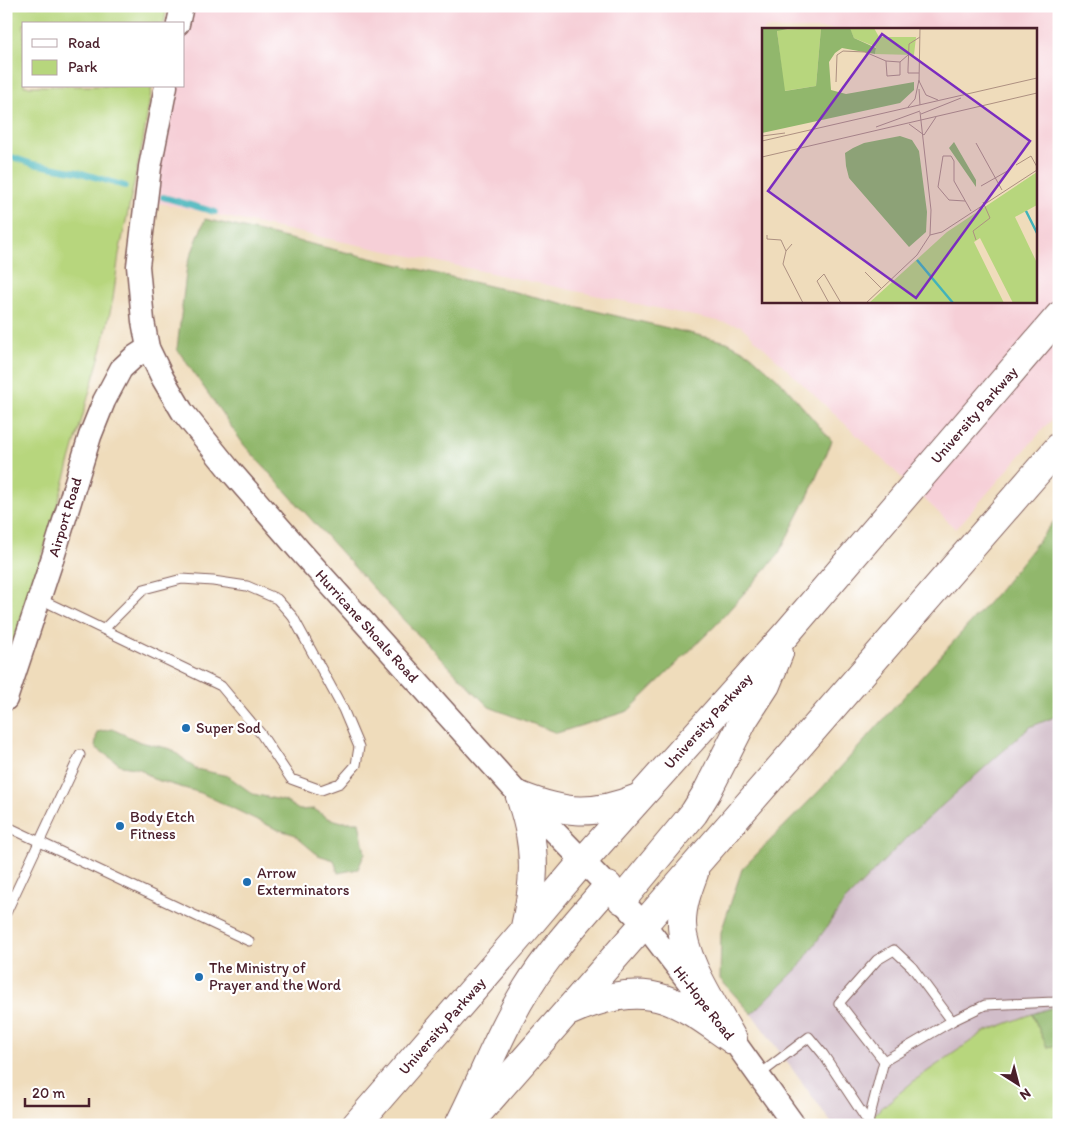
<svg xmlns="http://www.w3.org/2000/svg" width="1065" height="1131" font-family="Itim,sans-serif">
<rect width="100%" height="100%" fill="#fff"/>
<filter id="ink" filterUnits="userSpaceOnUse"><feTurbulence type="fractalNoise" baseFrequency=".02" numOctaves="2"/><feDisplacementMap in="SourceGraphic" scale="10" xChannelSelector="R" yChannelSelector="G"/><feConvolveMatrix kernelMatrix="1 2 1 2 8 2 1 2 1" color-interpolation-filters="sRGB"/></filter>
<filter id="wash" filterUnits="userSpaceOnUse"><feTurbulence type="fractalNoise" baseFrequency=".0096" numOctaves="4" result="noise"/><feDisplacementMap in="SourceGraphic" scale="20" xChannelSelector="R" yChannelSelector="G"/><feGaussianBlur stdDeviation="1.12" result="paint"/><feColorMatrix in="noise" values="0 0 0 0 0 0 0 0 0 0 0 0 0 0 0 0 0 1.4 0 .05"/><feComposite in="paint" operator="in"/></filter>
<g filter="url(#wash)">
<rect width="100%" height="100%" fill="#efdcbb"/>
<path fill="#f6cfd7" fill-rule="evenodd" d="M174,6H1059V411L956,529L741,326L165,204L144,202L162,86H184V24ZM764,29H1036V301H764Z"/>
<path fill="#d1bdc9" d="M1059,715V1005L984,1032L915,1080L861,1125H833L752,1014L799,967L844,902L908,836L1030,727Z"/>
<g fill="#b7d67d" stroke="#807a54">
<path d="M6,6H167L164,24H24V86H152L143,141L119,254L113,299L102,348L50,531L6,665Z"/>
<path d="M1032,1014L1047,1047L1059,1045V1114L1044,1125H861L915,1080L984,1032Z"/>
</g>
<g fill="#91b76c" stroke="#6e6b4c">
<path d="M205,219L727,342L750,354L782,383L832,441L809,494L778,555L714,627L628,711L557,733L489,707L385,601L244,445L177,349L187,265Z"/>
<path d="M1059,515V715L1030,727L908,836L844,902L799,967L752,1014L720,979L721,932L742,869L822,788L997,593Z"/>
<path d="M112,729L140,742L171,749L196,769L228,776L253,794L285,801L299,810L314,809L328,818L342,822H359L365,853L358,869L338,873L334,860L318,855L293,834L276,829L201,793L153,779L140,769L122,766L95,747L97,732Z"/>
<path d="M1059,1005V1045L1047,1047L1032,1014Z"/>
</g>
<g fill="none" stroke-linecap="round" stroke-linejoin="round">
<g stroke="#42b3ba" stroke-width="6">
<path d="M6,155L33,164L78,172L125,186"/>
<path d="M163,197L215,212"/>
</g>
</g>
</g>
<g filter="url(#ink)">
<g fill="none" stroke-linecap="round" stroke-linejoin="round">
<g stroke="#84615d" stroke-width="11">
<g id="service">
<path d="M40,599L221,686L261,734L291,779L321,790L340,783L356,765L359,747L343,709L293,617L277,599L247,586L213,581L182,579L144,589L104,629"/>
<path d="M6,826L249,941"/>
<path d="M6,913L80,755"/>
<path d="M884,1061L839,1003L877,960L894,950L912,967L952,1021L985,1005L1054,1002L1059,1000"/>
<path d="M759,1075L809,1037L823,1054L870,1125"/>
<path d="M868,1123L884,1061L952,1021"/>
</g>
</g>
<g stroke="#84615d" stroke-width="25">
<g id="tertiary">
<path d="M178,24L182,6"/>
<path d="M166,86L150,167L138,266L143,321L148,348L163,379L182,411L228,468L300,551L520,796L644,924L700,997"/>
<path d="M6,699L53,557L90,436L104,401L121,369L134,357L148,348"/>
<path d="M723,1026L794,1125"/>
</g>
</g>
<g stroke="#84615d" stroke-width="30">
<g id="trunk">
<path d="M520,796C524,809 528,821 530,834C536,866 532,896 525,927"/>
<path d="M568,1012C597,999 632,988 664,999C689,1007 712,1026 733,1040"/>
<path d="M470,1122L644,924"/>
<path d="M356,1125L524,931L584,860"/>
<path d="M459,1125C482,1080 500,1031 527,988C550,951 580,919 608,886"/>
</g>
</g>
<g stroke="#84615d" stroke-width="30">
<g id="motorway">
<path d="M520,796C566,814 593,816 638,798"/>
<path d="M584,860L787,633L1059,316"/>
<path d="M694,873C688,889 682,905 682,922C681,958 716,1008 733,1040"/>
<path d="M622,900L694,813L707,792L744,719L766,685L779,653"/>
<path d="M644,924L1059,447"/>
</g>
</g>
<use href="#service" stroke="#fff" stroke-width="9"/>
<use href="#tertiary" stroke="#fff" stroke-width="22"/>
<use href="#trunk" stroke="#fff" stroke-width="28"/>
<use href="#motorway" stroke="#fff" stroke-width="28"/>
</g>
</g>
<g fill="#1f6fb2" stroke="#fff" stroke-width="2">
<circle cx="186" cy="728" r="5"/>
<circle cx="120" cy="826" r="5"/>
<circle cx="247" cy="882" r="5"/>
<circle cx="199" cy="977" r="5"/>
</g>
<g text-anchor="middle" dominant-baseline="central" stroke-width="4.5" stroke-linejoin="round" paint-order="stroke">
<g font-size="15" fill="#4a1f2b" stroke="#fff">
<text transform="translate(974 415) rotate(-49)">University Parkway</text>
<text transform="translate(65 517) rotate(-73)">Airport Road</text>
<text transform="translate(367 626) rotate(48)">Hurricane Shoals Road</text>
<text transform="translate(708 721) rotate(-48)">University Parkway</text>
<text transform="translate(704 1003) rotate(52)">Hi-Hope Road</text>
<text transform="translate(442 1026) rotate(-49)">University Parkway</text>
</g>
<g font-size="15" fill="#4a1f2b" stroke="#fff" text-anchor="start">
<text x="196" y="728">Super Sod</text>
<text x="130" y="817">Body Etch<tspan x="130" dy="17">Fitness</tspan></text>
<text x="257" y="873">Arrow<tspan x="257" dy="17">Exterminators</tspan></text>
<text x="209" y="968">The Ministry of<tspan x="209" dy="17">Prayer and the Word</tspan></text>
</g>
</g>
<g transform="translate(762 28)">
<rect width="275" height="275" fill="#efdcbb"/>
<path d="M59,0L54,58L22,63L15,2ZM112,0L117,9H154L152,27L113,26L114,19L92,10L88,1ZM275,144V177L253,189L275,235V275H251L218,210L212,214L242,275H107L185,204Z" fill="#b7d67d"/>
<path d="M31,0L15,3L23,63L54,58L59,0H88L92,10L114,20L113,26L80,20L73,25L67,34L69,62L84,66L152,54V62L138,75L0,105V1ZM138,108L150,112L157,123L165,184L164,204L147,219L87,150L84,138L83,125L91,120L102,115ZM192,114L214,152V159L187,120Z" fill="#91b76c"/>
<path fill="none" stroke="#42b3ba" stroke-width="2.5" d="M264,183L275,205M155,232L191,275"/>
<path fill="none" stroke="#ad9081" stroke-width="1" d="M158,1H275M124,33L138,34L146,27M157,45H146V41L147,16L158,9M157,53L164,67L176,72M74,54L75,27L81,23L103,24L124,33L125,48L138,47V34M157,54L158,0M157,61L158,77M146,79L153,71L157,52M159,86L199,70M147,96L162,107M114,99L158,83M162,107L174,89M0,108L23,105M0,113L275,50M214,115L240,162M0,129L275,65M254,137L269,128L275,139M219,158L249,141M203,173L187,172L176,159L181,128H189L192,133V153L209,183M5,207V211L19,212L24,223M168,207L180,204L275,142M214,212L211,203L228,190L221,174M30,216L24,223L21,236L41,275M103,244L119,260M67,275L55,253L62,246L79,275M104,275L155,227L168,207L169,182L158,84"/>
<path fill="#7b2cbf" fill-opacity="0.15" stroke="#7b2cbf" stroke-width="2.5" d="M120,6L268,113L154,270L6,163Z"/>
<rect width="275" height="275" fill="none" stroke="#4a1f2b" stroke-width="2.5"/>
</g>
<rect width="1065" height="1131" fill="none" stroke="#fff" stroke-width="25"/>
<rect x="22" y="22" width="162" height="65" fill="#ffffff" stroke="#b7a5aa"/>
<rect x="32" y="39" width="25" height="8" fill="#ffffff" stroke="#b7a5aa"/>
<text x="68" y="48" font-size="15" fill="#4a1f2b">Road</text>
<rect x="32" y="60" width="25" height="15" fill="#b7d67d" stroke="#b7a5aa"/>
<text x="68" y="72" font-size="15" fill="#4a1f2b">Park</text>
<g transform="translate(1018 1084) rotate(144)" stroke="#ffffff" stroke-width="4" paint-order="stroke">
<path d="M0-4L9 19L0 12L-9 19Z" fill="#4a1f2b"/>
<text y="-8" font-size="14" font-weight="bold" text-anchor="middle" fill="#4a1f2b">N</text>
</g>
<path d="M25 1098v8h64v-8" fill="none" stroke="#4a1f2b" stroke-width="2.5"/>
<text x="32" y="1098" font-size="15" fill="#4a1f2b" stroke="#ffffff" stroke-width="4" paint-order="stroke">20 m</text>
</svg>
